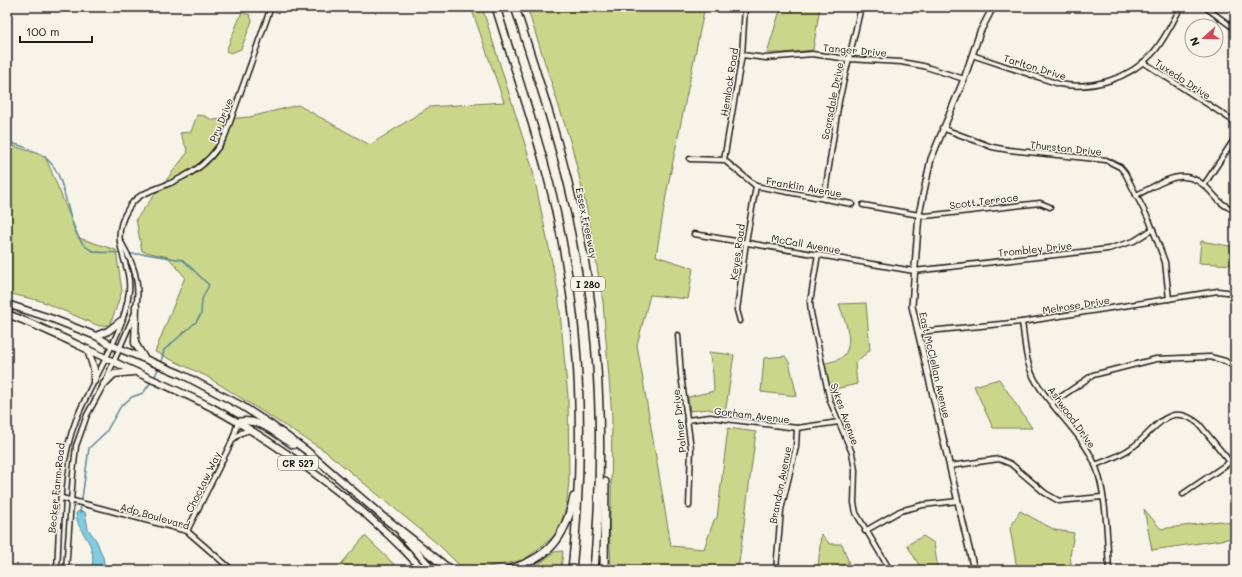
<svg xmlns="http://www.w3.org/2000/svg" width="1242" height="577" font-family="Mali,sans-serif">
<rect width="100%" height="100%" fill="#f7f3e8"/>
<filter id="ink" filterUnits="userSpaceOnUse"><feTurbulence type="fractalNoise" baseFrequency=".025" numOctaves="2"/><feDisplacementMap in="SourceGraphic" scale="8" xChannelSelector="R" yChannelSelector="G"/><feConvolveMatrix kernelMatrix="1 2 1 2 8 2 1 2 1" color-interpolation-filters="sRGB"/></filter>
<g filter="url(#ink)">
<g fill="#cad78b" stroke="#737a54">
<path d="M471,7H482L532,167L558,291L568,397L569,481L566,509L557,534L524,560L473,570L459,565L439,545L325,451L206,376L155,352L185,277L168,257L142,251L136,219L188,152L180,133L191,132L197,115L205,116L212,120L250,117L298,105L370,145L429,107L504,102Z"/>
<path d="M527,7H691L704,11L667,190L656,256L693,268L688,299L650,295L637,345L671,546L704,549L714,520L717,518L728,428L756,432L738,570H611L609,523L611,506L612,417L603,302L588,214L572,147Z"/>
<path d="M781,7H820L813,50L782,53H767Z"/>
<path d="M242,12L250,15L252,21L241,49L231,53L226,51Z"/>
<path d="M7,144L45,156L79,238L116,250L122,291L110,325L99,326L41,301L7,293Z"/>
<path d="M1201,241L1235,247V265L1199,263Z"/>
<path d="M866,303L870,350L855,363L857,384L831,390L823,364C828,362 837,361 841,358C857,345 844,319 839,304Z"/>
<path d="M709,352L734,355L725,414L708,409L690,411L688,397L714,391L713,373Z"/>
<path d="M785,356L789,362L797,396L761,392L764,358Z"/>
<path d="M999,379L1032,428H993L974,386Z"/>
<path d="M1144,509L1161,529L1220,521L1235,524V538L1152,550Z"/>
<path d="M1020,511L1055,530L1074,533L1070,556L1072,570H1021L1016,563L1010,528Z"/>
<path d="M821,534L830,544H842L849,563L832,568L818,569Z"/>
<path d="M365,536L400,570H336Z"/>
<path d="M923,536L934,543L938,570H922L907,545Z"/>
<path d="M563,551L561,570H537L534,568L554,552Z"/>
</g>
<path fill="#81cce0" stroke="#598692" d="M79,511L85,512L88,529L96,540L103,557L105,570H92C97,538 78,537 76,513Z"/>
<g fill="none" stroke-linecap="round" stroke-linejoin="round">
<g stroke="#598692" stroke-width="1.5">
<path d="M7,142C21,146 38,150 49,161C70,181 65,237 91,250C100,255 111,251 121,253"/>
<path d="M129,254H146L183,260L209,285L202,299L201,314L196,322L164,350L161,363"/>
<path d="M154,378L159,367"/>
<path d="M80,513L89,448L106,432L121,406L132,397L143,393L152,381"/>
</g>
<g stroke="#1c1c1c" stroke-width="7">
<g id="minor">
<path d="M1205,7L1235,29"/>
<path d="M742,55L766,58L812,54L848,59L901,62L923,66L964,79"/>
<path d="M972,55L1059,84C1092,90 1129,79 1152,54C1164,41 1172,23 1181,7"/>
<path d="M1143,62L1235,122"/>
<path d="M942,128L992,147L1009,150L1106,160L1120,167L1125,173L1150,222L1165,262L1169,299"/>
<path d="M690,159L724,160L756,186L852,204"/>
<path d="M724,160L742,55L745,7"/>
<path d="M1204,185L1235,138"/>
<path d="M1136,195C1165,182 1185,163 1211,192C1218,200 1224,207 1235,210"/>
<path d="M824,199L839,101L861,7"/>
<path d="M863,205L925,216L1040,203L1050,207"/>
<path d="M694,234L914,271L1108,249L1134,241L1153,229"/>
<path d="M121,242C133,263 141,282 136,307"/>
<path d="M818,254L810,302L811,313L830,401L852,453L855,470L854,503L856,513L890,570"/>
<path d="M740,321L737,310L746,242L756,186"/>
<path d="M1022,322C1025,341 1025,361 1034,378C1050,408 1080,431 1094,462C1107,491 1107,539 1109,570"/>
<path d="M918,332L1022,322L1218,291L1235,293"/>
<path d="M678,335L681,375L691,448L689,506"/>
<path d="M1052,403L1093,375L1156,359L1210,357L1225,361L1235,367"/>
<path d="M687,420L710,417L797,428L839,422"/>
<path d="M232,440L241,433L250,430"/>
<path d="M1095,465C1109,460 1122,455 1134,446C1155,431 1168,399 1199,424L1235,468"/>
<path d="M950,466L999,459L1011,464L1045,493L1059,501L1102,497"/>
<path d="M1183,494L1230,462"/>
<path d="M62,498L187,531L232,570"/>
<path d="M187,531L232,441L238,422"/>
<path d="M865,531L900,511L923,505L958,501"/>
<path d="M57,570C60,522 58,465 76,420C91,381 125,333 129,291C132,261 107,243 128,209C137,193 152,191 168,184C176,181 184,176 192,172C207,163 217,151 225,136L271,7"/>
<path d="M66,570L73,474L76,446L87,415L104,384L134,315"/>
<path d="M776,570L781,510L796,447L797,428"/>
<path d="M1228,570L1235,569"/>
</g>
</g>
<g stroke="#1c1c1c" stroke-width="8">
<path id="tertiary" d="M974,570L912,306L919,214L931,159L964,79L980,32L993,7"/>
</g>
<g stroke="#1c1c1c" stroke-width="9">
<g id="primary">
<path d="M7,304L53,319L96,336L111,345L181,374L242,406L270,424L307,451L389,522"/>
<path d="M136,306L135,343L144,358"/>
<path d="M7,314C43,327 77,345 112,361C146,377 180,391 213,408C287,449 367,508 423,570"/>
<path d="M96,336L108,331L121,321"/>
<path d="M88,350L94,369V381"/>
<path d="M104,384L114,374L133,372"/>
<path d="M238,422C259,417 276,434 293,445"/>
<path d="M401,534L433,570"/>
</g>
</g>
<g stroke="#1c1c1c" stroke-width="10">
<g id="motorway">
<path d="M496,7C513,63 532,118 547,174C581,302 586,439 572,570"/>
<path d="M515,7C536,72 558,137 573,204C601,324 605,447 594,570"/>
<path d="M386,519L450,570"/>
<path d="M508,570C549,558 565,538 574,497"/>
<path d="M604,570L605,482"/>
</g>
</g>
<use href="#minor" stroke="#f7f3e8" stroke-width="4"/>
<use href="#tertiary" stroke="#f7f3e8" stroke-width="5"/>
<use href="#primary" stroke="#f7f3e8" stroke-width="6"/>
<use href="#motorway" stroke="#f7f3e8" stroke-width="7"/>
</g>
</g>
<g text-anchor="middle" dominant-baseline="central" stroke-width="3" stroke-linejoin="round" paint-order="stroke">
<g fill="#f7f3e8" stroke="#5e5c59" stroke-width="1">
<rect x="571" y="277" width="34" height="14" rx="3"/>
<rect x="278" y="456" width="40" height="14" rx="3"/>
</g>
<g font-size="9" font-weight="bold" fill="#1c1c1c">
<text x="588" y="284">I 280</text>
<text x="298" y="463">CR 527</text>
</g>
<g font-size="10" fill="#1c1c1c" stroke="#f7f3e8">
<text transform="translate(855 50) rotate(5)">Tanger Drive</text>
<text transform="translate(1035 67) rotate(17)">Tarlton Drive</text>
<text transform="translate(1183 79) rotate(33)">Tuxedo Drive</text>
<text transform="translate(729 82) rotate(-81)">Hemlock Road</text>
<text transform="translate(832 101) rotate(-79)">Scarsdale Drive</text>
<text transform="translate(221 120) rotate(-68)">Pru Drive</text>
<text transform="translate(1066 148) rotate(6)">Thurston Drive</text>
<text transform="translate(804 187) rotate(10)">Franklin Avenue</text>
<text transform="translate(984 201) rotate(-7)">Scott Terrace</text>
<text transform="translate(587 223) rotate(78)">Essex Freeway</text>
<text transform="translate(806 244) rotate(10)">McCall Avenue</text>
<text transform="translate(1035 249) rotate(-6)">Trombley Drive</text>
<text transform="translate(737 252) rotate(-82)">Keyes Road</text>
<text transform="translate(1076 305) rotate(-9)">Melrose Drive</text>
<text transform="translate(935 365) rotate(77)">East McClellan Avenue</text>
<text transform="translate(845 414) rotate(70)">Sykes Avenue</text>
<text transform="translate(752 415) rotate(7)">Gorham Avenue</text>
<text transform="translate(1072 417) rotate(54)">Ashwood Drive</text>
<text transform="translate(679 421) rotate(-96)">Palmer Drive</text>
<text transform="translate(203 482) rotate(-64)">Choctaw Way</text>
<text transform="translate(780 485) rotate(-79)">Brandon Avenue</text>
<text transform="translate(56 488) rotate(-84)">Becker Farm Road</text>
<text transform="translate(155 516) rotate(16)">Adp Boulevard</text>
</g>
</g>
<rect width="1242" height="577" fill="none" stroke="#f7f3e8" stroke-width="24"/>
<rect x="12" y="12" width="1218" height="553" fill="none" stroke="#1c1c1c" stroke-width="1.5" filter="url(#ink)"/>
<g transform="translate(1204 38) rotate(249)"><circle r="19" fill="#f7f3e8" stroke="#9f9d96"/>
<path d="M0-3L7 15L0 10L-7 15Z" fill="#d1495b"/>
<text y="-6" font-size="11" font-weight="bold" text-anchor="middle" fill="#1c1c1c">N</text>
</g>
<path d="M20 36v6h72v-6" fill="none" stroke="#1c1c1c" stroke-width="2"/>
<text x="26" y="36" font-size="12" fill="#1c1c1c" stroke="#f7f3e8" stroke-width="3" paint-order="stroke">100 m</text>
</svg>
